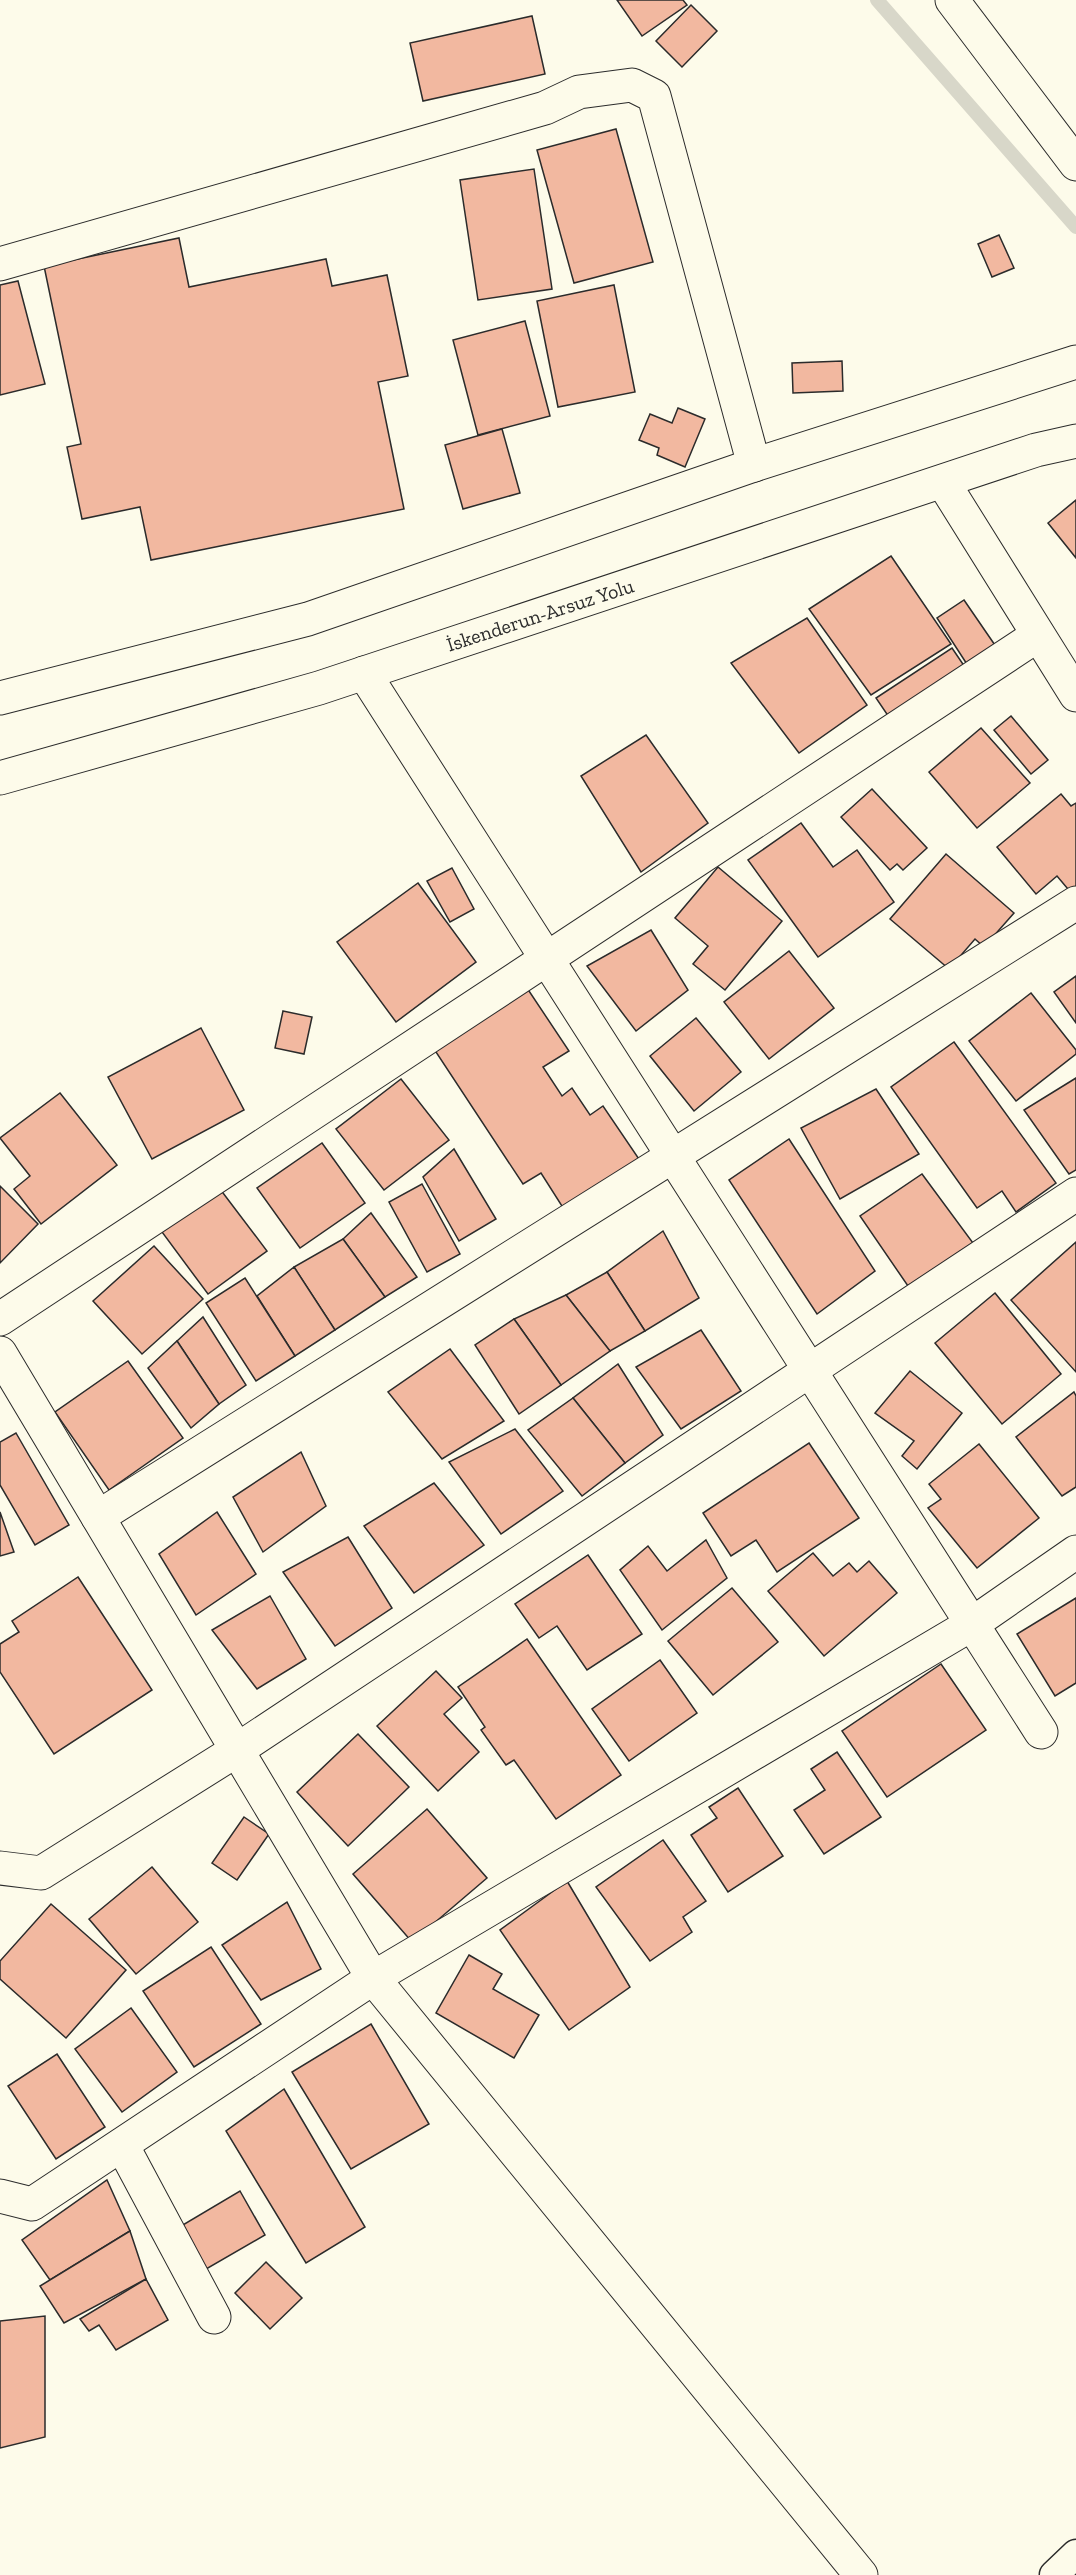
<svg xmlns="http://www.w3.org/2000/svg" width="1076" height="2575" font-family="'Zilla Slab',serif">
<rect width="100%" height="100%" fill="#fdfbea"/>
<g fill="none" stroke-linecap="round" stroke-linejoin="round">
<path stroke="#d8d7c9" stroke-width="14" d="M877,0L1076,227"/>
</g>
<g fill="#f2b8a0" stroke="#2b2b2b" stroke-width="1.5">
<path d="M617,0H683L687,5L642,36Z"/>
<path d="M691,5L717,31L682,67L656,41Z"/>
<path d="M532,16L545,74L423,101L410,43Z"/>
<path d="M616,129L653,262L574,283L537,150Z"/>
<path d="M534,169L552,289L478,300L460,180Z"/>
<path d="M999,235L1014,268L992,277L978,244Z"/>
<path d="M179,238L189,287L326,259L332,286L387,275L408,376L378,382L404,509L151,560L140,507L82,519L67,447L81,444L44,266Z"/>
<path d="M18,281L45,384L0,395V285Z"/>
<path d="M614,285L635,392L558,407L537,301Z"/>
<path d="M525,321L550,416L478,435L453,340Z"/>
<path d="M842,361L843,391L793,393L792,363Z"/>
<path d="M678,408L705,419L685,467L657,455L659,448L639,440L650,414L672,423Z"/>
<path d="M502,429L520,493L463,509L445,445Z"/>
<path d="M1076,500V558L1048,523Z"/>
<path d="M891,556L951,644L871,695L809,609Z"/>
<path d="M964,600L999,651L974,675L937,618Z"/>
<path d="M807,618L867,705L799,753L731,663Z"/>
<path d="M952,648L971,676L895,726L876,698Z"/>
<path d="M1011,716L1048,760L1031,774L994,730Z"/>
<path d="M981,728L1030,783L977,828L929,772Z"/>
<path d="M646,735L708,823L641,872L581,776Z"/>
<path d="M872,789L927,848L903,870L897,864L890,870L841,817Z"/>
<path d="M1061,794L1071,806L1076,803V893L1073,895L1057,876L1036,894L997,847Z"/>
<path d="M801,823L833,867L857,850L894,902L818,957L748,860Z"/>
<path d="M946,854L1014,913L984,947L975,939L949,969L890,919Z"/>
<path d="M718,867L782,921L725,990L693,964L708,946L675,918Z"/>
<path d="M452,868L474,909L450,922L427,881Z"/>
<path d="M418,883L476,962L396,1022L337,942Z"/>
<path d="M651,930L688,990L636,1031L587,966Z"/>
<path d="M789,951L834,1008L769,1059L724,1002Z"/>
<path d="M1076,976V1023L1054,992Z"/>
<path d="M527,988L569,1051L543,1067L562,1096L572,1088L590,1115L603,1106L643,1165L567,1214L541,1173L523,1184L434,1049Z"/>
<path d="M1031,993L1076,1050V1054L1016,1101L969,1041Z"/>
<path d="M283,1011L312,1017L304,1054L275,1048Z"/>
<path d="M696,1018L741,1072L694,1111L650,1056Z"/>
<path d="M201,1028L244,1110L152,1159L108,1077Z"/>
<path d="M954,1042L1056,1183L1016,1212L1002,1191L977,1208L891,1087Z"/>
<path d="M1076,1078V1170L1069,1174L1024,1110Z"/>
<path d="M401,1079L449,1140L384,1190L336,1129Z"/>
<path d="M876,1089L919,1154L840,1199L801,1128Z"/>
<path d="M60,1093L117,1165L41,1224L14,1189L30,1176L0,1138Z"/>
<path d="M789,1139L875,1271L817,1314L729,1180Z"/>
<path d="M322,1143L365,1203L300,1248L257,1188Z"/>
<path d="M454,1149L496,1219L459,1241L423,1177Z"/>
<path d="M922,1174L973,1243L908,1286L860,1216Z"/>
<path d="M422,1184L460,1254L427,1272L389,1202Z"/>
<path d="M0,1186L38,1224L0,1263Z"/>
<path d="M220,1189L267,1251L208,1294L162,1232Z"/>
<path d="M371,1213L417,1277L385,1297L343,1239Z"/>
<path d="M663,1231L699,1298L645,1331L607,1272Z"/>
<path d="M343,1239L385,1297L335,1330L294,1267Z"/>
<path d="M1076,1242V1372L1011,1300Z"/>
<path d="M154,1246L203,1299L142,1354L93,1301Z"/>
<path d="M294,1267L335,1330L295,1356L257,1296Z"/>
<path d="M607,1272L645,1331L610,1351L566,1295Z"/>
<path d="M245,1278L295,1356L256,1381L206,1303Z"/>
<path d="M995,1293L1061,1374L1002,1424L935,1343Z"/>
<path d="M566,1295L610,1351L561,1385L514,1319Z"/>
<path d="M203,1317L246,1385L219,1404L177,1341Z"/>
<path d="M514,1319L561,1385L519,1414L475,1345Z"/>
<path d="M701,1330L741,1391L681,1429L636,1367Z"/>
<path d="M177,1341L219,1404L191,1428L148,1368Z"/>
<path d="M450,1349L504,1421L442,1459L388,1392Z"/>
<path d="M128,1361L183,1438L109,1490L55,1412Z"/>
<path d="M618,1364L663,1435L625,1463L573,1398Z"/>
<path d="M910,1371L962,1413L917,1469L902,1456L914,1441L875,1413Z"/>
<path d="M1074,1392L1076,1396V1487L1062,1496L1016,1437Z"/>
<path d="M573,1398L625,1463L582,1496L528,1430Z"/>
<path d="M515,1429L563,1491L501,1534L449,1462Z"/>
<path d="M16,1433L69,1525L35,1545L0,1485V1442Z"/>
<path d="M809,1443L859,1518L777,1572L756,1540L731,1556L703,1513Z"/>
<path d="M979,1444L1039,1518L977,1568L928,1508L941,1499L929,1484Z"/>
<path d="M301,1452L326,1506L263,1552L233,1497Z"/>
<path d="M434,1483L484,1545L414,1593L364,1526Z"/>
<path d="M0,1512L14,1552L0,1556Z"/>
<path d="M217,1512L256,1574L196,1615L159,1554Z"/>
<path d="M348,1537L392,1608L335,1646L283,1572Z"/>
<path d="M706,1540L727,1578L662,1630L620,1570L648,1546L667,1571Z"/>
<path d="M813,1553L833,1576L849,1563L857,1572L869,1561L897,1593L824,1656L768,1591Z"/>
<path d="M588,1555L642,1634L587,1670L557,1626L539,1638L515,1604Z"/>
<path d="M78,1577L152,1690L54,1754L0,1672V1644L19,1632L12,1621Z"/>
<path d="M732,1588L778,1642L713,1695L668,1641Z"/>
<path d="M270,1596L306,1659L257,1689L212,1630Z"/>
<path d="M1076,1598V1683L1055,1696L1017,1634Z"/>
<path d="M527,1639L621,1775L556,1819L514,1760L506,1765L481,1730L485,1727L458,1687Z"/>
<path d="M660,1660L697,1713L629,1761L592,1709Z"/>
<path d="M941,1664L986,1730L887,1797L842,1731Z"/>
<path d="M436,1671L462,1698L444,1714L479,1752L438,1791L377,1726Z"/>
<path d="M358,1734L409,1787L348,1846L297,1792Z"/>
<path d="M837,1752L881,1817L824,1854L794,1810L825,1790L811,1769Z"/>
<path d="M738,1788L783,1856L728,1892L691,1835L717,1818L709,1807Z"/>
<path d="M427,1809L487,1878L412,1942L353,1874Z"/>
<path d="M244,1817L269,1834L237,1880L212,1863Z"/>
<path d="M663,1840L706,1901L683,1917L692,1932L650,1961L596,1887Z"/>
<path d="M152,1867L198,1922L136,1974L89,1919Z"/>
<path d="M567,1881L630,1987L569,2030L500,1930Z"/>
<path d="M287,1902L321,1969L261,2000L222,1945Z"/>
<path d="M51,1904L126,1970L66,2038L0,1979V1961Z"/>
<path d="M211,1947L261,2024L194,2067L143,1991Z"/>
<path d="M469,1955L502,1974L493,1989L539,2015L514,2058L436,2013Z"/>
<path d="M131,2008L177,2072L122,2112L75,2049Z"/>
<path d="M371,2024L429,2124L351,2169L292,2072Z"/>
<path d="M57,2054L105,2127L56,2159L8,2086Z"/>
<path d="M284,2089L365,2227L306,2263L226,2131Z"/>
<path d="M107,2180L130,2231L50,2280L22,2240Z"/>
<path d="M240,2191L265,2235L201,2272L176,2229Z"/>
<path d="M130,2231L146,2279L64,2323L40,2286Z"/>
<path d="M266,2262L302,2298L270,2329L235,2293Z"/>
<path d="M146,2279L168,2320L116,2350L99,2325L89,2331L80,2319Z"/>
<path d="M45,2316V2437L0,2448V2321Z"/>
</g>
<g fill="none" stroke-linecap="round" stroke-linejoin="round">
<g stroke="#2b2b2b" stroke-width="31">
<path id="pedestrian" d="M1054,2575L1076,2554"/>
</g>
<g stroke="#2b2b2b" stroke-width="35">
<g id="minor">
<path d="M952,0L1076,164"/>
<path d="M0,264L545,108L579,92L632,85L654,96L754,465"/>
<path d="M943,482L1076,695"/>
<path d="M364,673L1041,1732"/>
<path d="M0,1319L1038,635"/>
<path d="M0,1353L373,1978L861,2575"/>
<path d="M98,1517L1076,903"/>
<path d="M0,1868L41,1873L237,1750L1076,1194"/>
<path d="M122,2145L214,2317"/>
<path d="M0,2196L32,2204L373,1978L972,1624L1076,1552"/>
</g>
</g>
<g stroke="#2b2b2b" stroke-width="35">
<g id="primary">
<path d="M0,698L308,619L754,465L1076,362"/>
<path d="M0,778L319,688L1036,450L1076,441"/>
</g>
</g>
<use href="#pedestrian" stroke="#fdfbea" stroke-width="28"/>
<use href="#minor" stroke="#fdfbea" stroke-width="33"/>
<use href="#primary" stroke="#fdfbea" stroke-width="33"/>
</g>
<g text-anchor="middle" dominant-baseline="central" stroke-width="4.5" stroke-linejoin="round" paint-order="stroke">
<g font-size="20" fill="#2b2b2b" stroke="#fdfbea">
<text transform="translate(540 615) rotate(-18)">İskenderun-Arsuz Yolu</text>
</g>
</g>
</svg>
